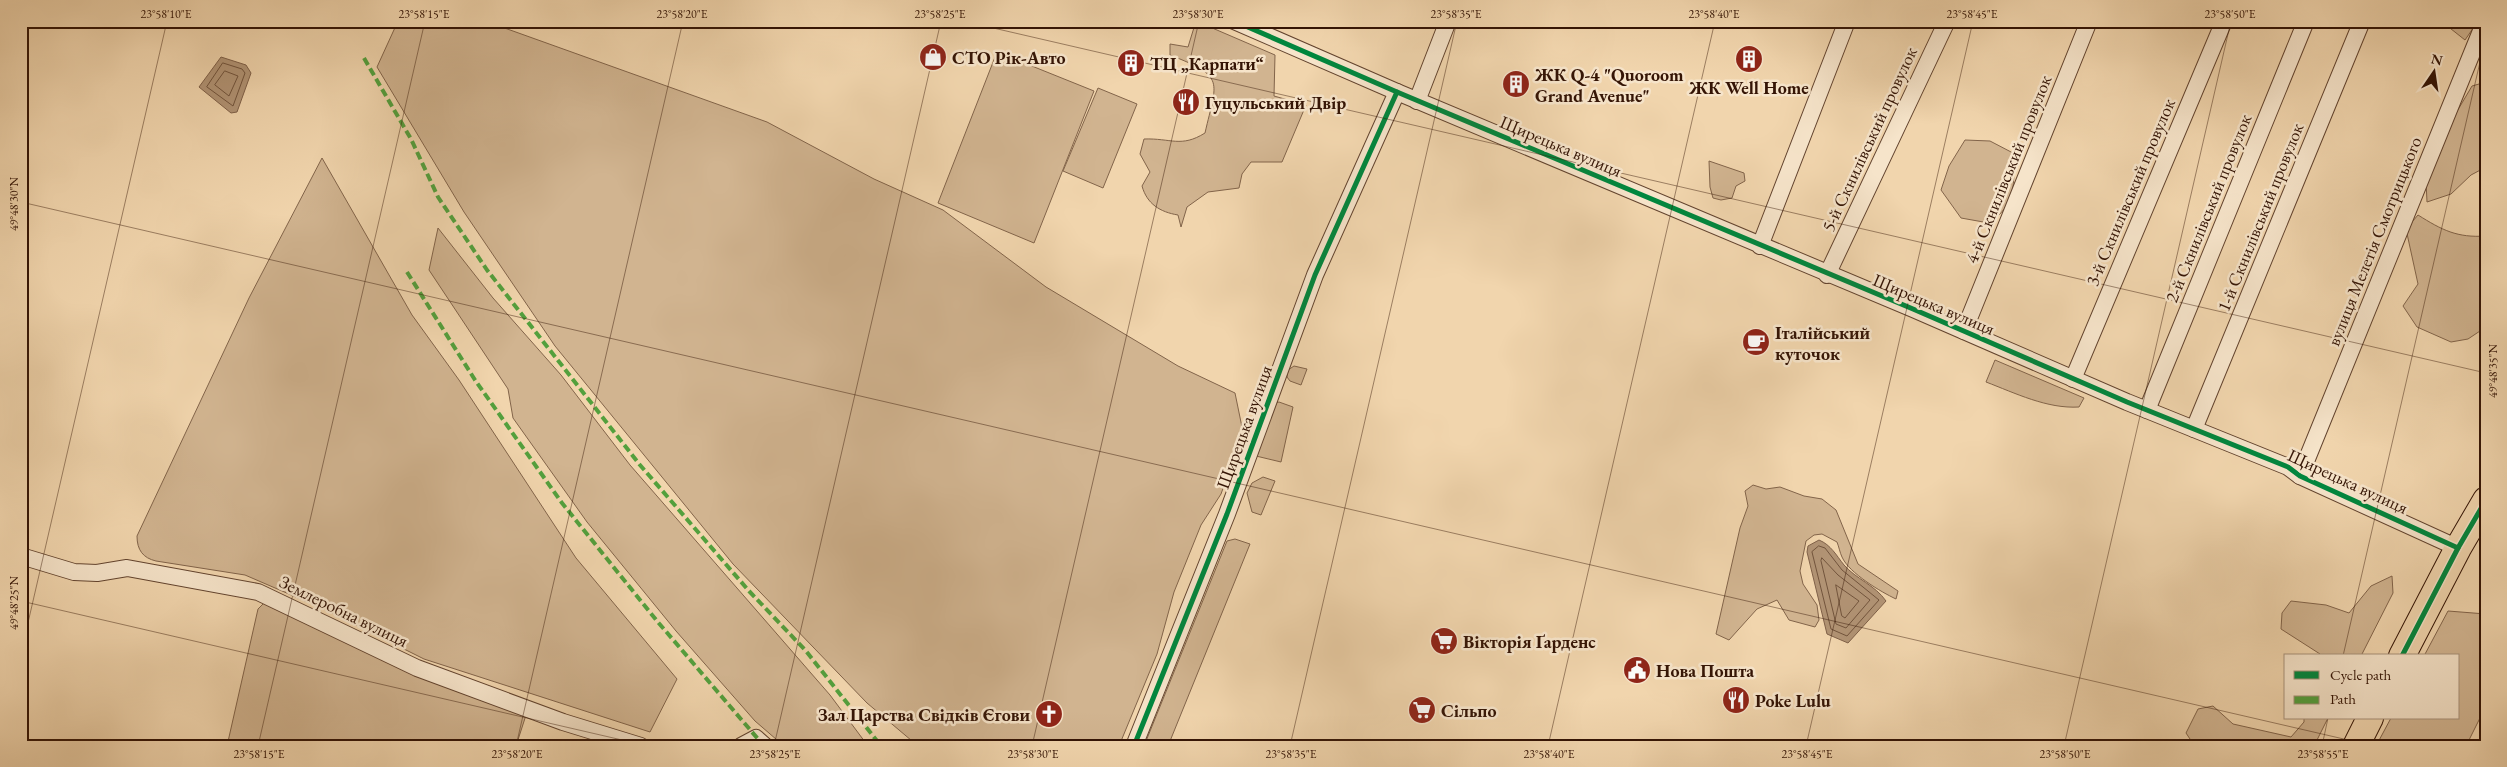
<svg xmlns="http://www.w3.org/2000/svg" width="2507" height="767" font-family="'EB Garamond',serif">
<rect width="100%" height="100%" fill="#f1d5ad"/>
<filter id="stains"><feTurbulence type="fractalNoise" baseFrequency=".004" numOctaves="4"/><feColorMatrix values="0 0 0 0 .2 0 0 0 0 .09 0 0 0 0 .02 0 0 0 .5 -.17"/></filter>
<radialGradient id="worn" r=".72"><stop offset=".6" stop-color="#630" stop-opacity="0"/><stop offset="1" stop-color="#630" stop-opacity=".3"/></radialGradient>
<g fill="#d1b490" stroke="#82644a">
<path d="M398,21H485L767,122L874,179L943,210L1046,287L1178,366L1235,393L1243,432L1221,494L1201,525L1174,592L1157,654L1119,746H918L867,703L733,564L555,346L464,212L377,67Z"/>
<path d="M1196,21L1275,55L1274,96L1306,105L1282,162H1251L1242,174L1239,188L1208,192L1187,207L1181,227L1178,215C1160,212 1147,204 1142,186L1150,172L1140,154L1144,139C1171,138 1181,148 1205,133C1217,80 1226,77 1170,55V44L1188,47Z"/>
<path d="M2441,21H2478L2465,40Z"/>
<path d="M997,52L1094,91L1034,243L938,203Z"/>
<path d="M2486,82V167L2471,175L2451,194L2427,202L2426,181L2446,130L2472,86Z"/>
<path d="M1098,88L1137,104L1103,188L1063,171Z"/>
<path d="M1965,140L1990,141L2013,153C2015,183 2016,205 1989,223L1961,218L1941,190L1949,166Z"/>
<path d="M322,158L412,315L459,380L576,558L677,679L650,732L424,659L326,610L245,575L156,561C143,558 137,550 137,536L249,298Z"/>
<path d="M1709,161L1744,173L1745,181L1736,186L1732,198L1721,200L1713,198L1710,187Z"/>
<path d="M2418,215C2442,230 2457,238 2486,236V327L2468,339L2451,342L2417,327L2403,306L2418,284L2406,229Z"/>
<path d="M438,228L493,298L561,375L630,465L830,695L868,746H784L755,721L676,631L587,522L513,418L508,389L429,270Z"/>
<path d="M1995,360L2084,398L2079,407C2047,409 2015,393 1986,382Z"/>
<path d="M1294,366L1307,369L1301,385L1290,381L1287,377L1288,370Z"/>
<path d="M1279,402L1293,407L1281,462L1256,456L1271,404Z"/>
<path d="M1263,477L1275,481L1261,515L1252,512L1247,493L1252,483Z"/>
<path d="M1753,485L1766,489L1780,487L1804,496L1822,499L1836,510L1858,564L1898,591L1896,599C1881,592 1849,573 1842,557C1840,553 1839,547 1837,542L1822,534L1814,535L1806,541L1800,571L1803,584L1817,605L1819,620L1815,627L1789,620L1777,600L1757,609L1729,640L1716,634L1740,528L1748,506L1745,491Z"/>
<path d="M1235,539L1250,544L1168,746H1144L1227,541Z"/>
<path d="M2392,576L2393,593L2361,656H2319L2320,654L2281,629L2282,613L2291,601L2326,605L2349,613L2371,586Z"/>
<path d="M267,600L527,712L516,746H227L258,609Z"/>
<path d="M2448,611L2486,614V706L2466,746H2376L2391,718H2458V656H2424Z"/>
<path d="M2213,706L2233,724L2291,737L2304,722V718H2328L2314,746L2194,745L2186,733L2198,709Z"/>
</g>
<g fill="#b19374" stroke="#7f6048">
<path d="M221,57L246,65L251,73L237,112L231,113L199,87Z"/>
<path d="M1819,540C1831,545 1836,555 1844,565C1856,579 1875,585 1886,601L1848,643L1827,634L1807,552L1808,546Z"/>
</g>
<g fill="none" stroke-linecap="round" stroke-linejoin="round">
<g stroke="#72543c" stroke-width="1">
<path d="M223,63L242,69L245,73L233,106L207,87Z"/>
<path d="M225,71L238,76L229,96L215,85Z"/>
<path d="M1819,546L1825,548L1842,570L1879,600L1847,636L1831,629L1812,552Z"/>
<path d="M1822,558L1838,575L1870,600L1846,628L1836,624L1821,561Z"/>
<path d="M1836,585L1859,601L1845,618L1842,616Z"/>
</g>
<g stroke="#63442f" stroke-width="18">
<g id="street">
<path d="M1234,21L1397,92L1913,309L2127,402L2288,467L2300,476L2458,548"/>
<path d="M1417,101L1448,21"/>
<path d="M1760,246L1847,21"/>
<path d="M1827,275L1947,21"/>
<path d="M1964,331L2089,21"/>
<path d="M2073,379L2224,21"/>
<path d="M2147,410L2306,21"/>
<path d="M2194,429L2362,21"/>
<path d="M2300,476L2485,21"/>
<path d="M21,556L74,572L97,573L127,568L258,592L417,668L563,722L641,746"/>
<path d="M741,746L756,738L765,746"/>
<path d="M1134,746L1227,514L1315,275L1397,92"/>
</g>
</g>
<g stroke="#341405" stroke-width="28">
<g id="primary">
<path d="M2402,656L2458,548L2486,500"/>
<path d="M2356,746L2370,718"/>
</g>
</g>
<use href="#street" stroke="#f6e4ca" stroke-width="16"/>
<use href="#primary" stroke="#f1d5ad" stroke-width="26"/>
<g stroke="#53a03d" stroke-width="4" stroke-dasharray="8 4" stroke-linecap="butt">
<path d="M364,58L411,139L438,197L487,270L640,465L749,591L806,651L881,746"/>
<path d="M407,272L475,380L562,503L657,621L764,746"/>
</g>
<g stroke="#f6e4ca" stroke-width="8">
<g id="cycleway">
<path d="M1234,21L1397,92L1913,309L2127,402L2288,467L2300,476L2458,548"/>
<path d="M2402,656L2458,548L2486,500"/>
<path d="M1134,746L1227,514L1315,275L1397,92"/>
</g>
</g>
<use href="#cycleway" stroke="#00873e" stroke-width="5"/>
</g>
<path fill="none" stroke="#341405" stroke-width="1" stroke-opacity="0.45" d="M963,21L2486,373M21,202L2374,746M21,601L648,746M21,653L167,21M2343,656L2486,36M258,746L425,21M516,746L683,21M774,746L941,21M1032,746L1199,21M1290,746L1457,21M1548,746L1715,21M1806,746L1973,21M2064,746L2231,21M2322,746L2328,718"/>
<defs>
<g id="shop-disc" transform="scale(1.4375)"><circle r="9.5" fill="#8f2418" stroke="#f6e4ca"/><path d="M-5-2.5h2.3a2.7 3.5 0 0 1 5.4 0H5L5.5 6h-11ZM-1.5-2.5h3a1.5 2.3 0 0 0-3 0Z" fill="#fff"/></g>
<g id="building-disc" transform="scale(1.4375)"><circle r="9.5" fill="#8f2418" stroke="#f6e4ca"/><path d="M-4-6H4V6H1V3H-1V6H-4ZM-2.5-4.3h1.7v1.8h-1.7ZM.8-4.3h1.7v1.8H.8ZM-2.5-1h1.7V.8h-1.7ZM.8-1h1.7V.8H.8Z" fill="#fff"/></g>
<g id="restaurant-disc" transform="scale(1.4375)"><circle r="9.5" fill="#8f2418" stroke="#f6e4ca"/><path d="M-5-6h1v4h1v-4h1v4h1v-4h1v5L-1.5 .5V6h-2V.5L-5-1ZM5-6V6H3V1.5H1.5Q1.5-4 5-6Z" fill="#fff"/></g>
<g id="cafe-disc" transform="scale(1.4375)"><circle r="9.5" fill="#8f2418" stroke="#f6e4ca"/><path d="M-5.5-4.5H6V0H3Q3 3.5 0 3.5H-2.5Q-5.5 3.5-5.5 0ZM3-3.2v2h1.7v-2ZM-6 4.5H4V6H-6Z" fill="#fff"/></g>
<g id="supermarket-disc" transform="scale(1.4375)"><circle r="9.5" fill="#8f2418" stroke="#f6e4ca"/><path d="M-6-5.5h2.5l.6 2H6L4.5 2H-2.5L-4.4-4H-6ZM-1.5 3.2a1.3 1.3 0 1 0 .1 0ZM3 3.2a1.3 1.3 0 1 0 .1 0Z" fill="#fff"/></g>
<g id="civic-disc" transform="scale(1.4375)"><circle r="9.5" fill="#8f2418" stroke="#f6e4ca"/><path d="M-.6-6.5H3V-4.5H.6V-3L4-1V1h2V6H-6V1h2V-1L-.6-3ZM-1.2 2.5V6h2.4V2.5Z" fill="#fff"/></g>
<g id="church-disc" transform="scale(1.4375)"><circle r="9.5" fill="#8f2418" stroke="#f6e4ca"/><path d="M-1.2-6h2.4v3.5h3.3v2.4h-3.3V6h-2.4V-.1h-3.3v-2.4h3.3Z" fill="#fff"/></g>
</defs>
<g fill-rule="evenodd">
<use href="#shop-disc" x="933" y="57"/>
<use href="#building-disc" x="1749" y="59"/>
<use href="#building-disc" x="1131" y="63"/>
<use href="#building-disc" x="1516" y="84"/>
<use href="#restaurant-disc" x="1186" y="102"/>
<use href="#cafe-disc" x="1756" y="342"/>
<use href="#supermarket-disc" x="1444" y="641"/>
<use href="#civic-disc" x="1637" y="670"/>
<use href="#restaurant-disc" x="1736" y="700"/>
<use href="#supermarket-disc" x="1422" y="710"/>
<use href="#church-disc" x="1049" y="714"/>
</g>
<g text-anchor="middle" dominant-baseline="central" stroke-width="5" stroke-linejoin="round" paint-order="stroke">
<g font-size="18" font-weight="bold" fill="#341405" stroke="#f6e4ca" text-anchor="start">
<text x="952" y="57">СТО Рік-Авто</text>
<text x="1150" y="63">ТЦ „Карпати“</text>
<text x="1535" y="74">ЖК Q-4 "Quoroom<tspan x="1535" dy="21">Grand Avenue"</tspan></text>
<text x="1749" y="87" text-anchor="middle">ЖК Well Home</text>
<text x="1205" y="102">Гуцульський Двір</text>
<text x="1775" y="332">Італійський<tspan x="1775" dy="21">куточок</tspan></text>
<text x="1463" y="641">Вікторія Ґарденс</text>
<text x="1656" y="670">Нова Пошта</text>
<text x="1755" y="700">Poke Lulu</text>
<text x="1441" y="710">Сільпо</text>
<text x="1030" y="714" text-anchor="end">Зал Царства Свідків Єгови</text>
</g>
<g font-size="18" fill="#341405" stroke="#f6e4ca">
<text transform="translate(1869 139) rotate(-65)">5-й Скнилівський провулок</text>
<text transform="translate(1561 146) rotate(23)">Щирецька вулиця</text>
<text transform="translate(2008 169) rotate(-68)">4-й Скнилівський провулок</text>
<text transform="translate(2130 192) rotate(-67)">3-й Скнилівський провулок</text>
<text transform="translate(2208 208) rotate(-68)">2-й Скнилівський провулок</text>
<text transform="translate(2260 217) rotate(-68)">1-й Скнилівський провулок</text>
<text transform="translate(2374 241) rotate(-68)">вулиця Мелетія Смотрицького</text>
<text transform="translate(1934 304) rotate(23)">Щирецька вулиця</text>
<text transform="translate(1244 427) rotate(-70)">Щирецька вулиця</text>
<text transform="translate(2348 481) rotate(25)">Щирецька вулиця</text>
<text transform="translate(344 611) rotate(26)">Землеробна вулиця</text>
</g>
</g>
<rect width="2507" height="767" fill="none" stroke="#f1d5ad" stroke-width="55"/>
<rect x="2284" y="654" width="175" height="65" fill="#f6e4ca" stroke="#a8917b"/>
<rect x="2294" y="671" width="25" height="8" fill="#00873e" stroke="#a8917b"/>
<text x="2330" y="680" font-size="15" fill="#341405">Cycle path</text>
<rect x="2294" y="696" width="25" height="8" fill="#53a03d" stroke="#a8917b"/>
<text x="2330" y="704" font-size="15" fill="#341405">Path</text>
<g transform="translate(2434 72) rotate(13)" stroke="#f6e4ca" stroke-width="4" paint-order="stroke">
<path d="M0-4L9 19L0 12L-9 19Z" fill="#341405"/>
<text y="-8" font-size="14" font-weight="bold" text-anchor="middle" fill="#341405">N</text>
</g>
<rect x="28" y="28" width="2452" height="712" fill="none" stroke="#341405" stroke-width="2"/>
<g font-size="12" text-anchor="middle" fill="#341405">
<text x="166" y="18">23°58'10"E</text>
<text x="424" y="18">23°58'15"E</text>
<text x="682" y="18">23°58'20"E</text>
<text x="940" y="18">23°58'25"E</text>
<text x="1198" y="18">23°58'30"E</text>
<text x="1456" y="18">23°58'35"E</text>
<text x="1714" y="18">23°58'40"E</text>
<text x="1972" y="18">23°58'45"E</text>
<text x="2230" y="18">23°58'50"E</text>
<text transform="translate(14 204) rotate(-90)" y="4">49°48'30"N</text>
<text transform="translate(2493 371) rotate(-90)" y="4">49°48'35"N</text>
<text transform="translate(14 603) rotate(-90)" y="4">49°48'25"N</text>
<text x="259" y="758">23°58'15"E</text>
<text x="517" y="758">23°58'20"E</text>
<text x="775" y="758">23°58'25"E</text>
<text x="1033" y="758">23°58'30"E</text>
<text x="1291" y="758">23°58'35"E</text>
<text x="1549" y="758">23°58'40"E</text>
<text x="1807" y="758">23°58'45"E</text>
<text x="2065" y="758">23°58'50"E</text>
<text x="2323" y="758">23°58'55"E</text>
</g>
<rect width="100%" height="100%" filter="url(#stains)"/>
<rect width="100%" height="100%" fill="url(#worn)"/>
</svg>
